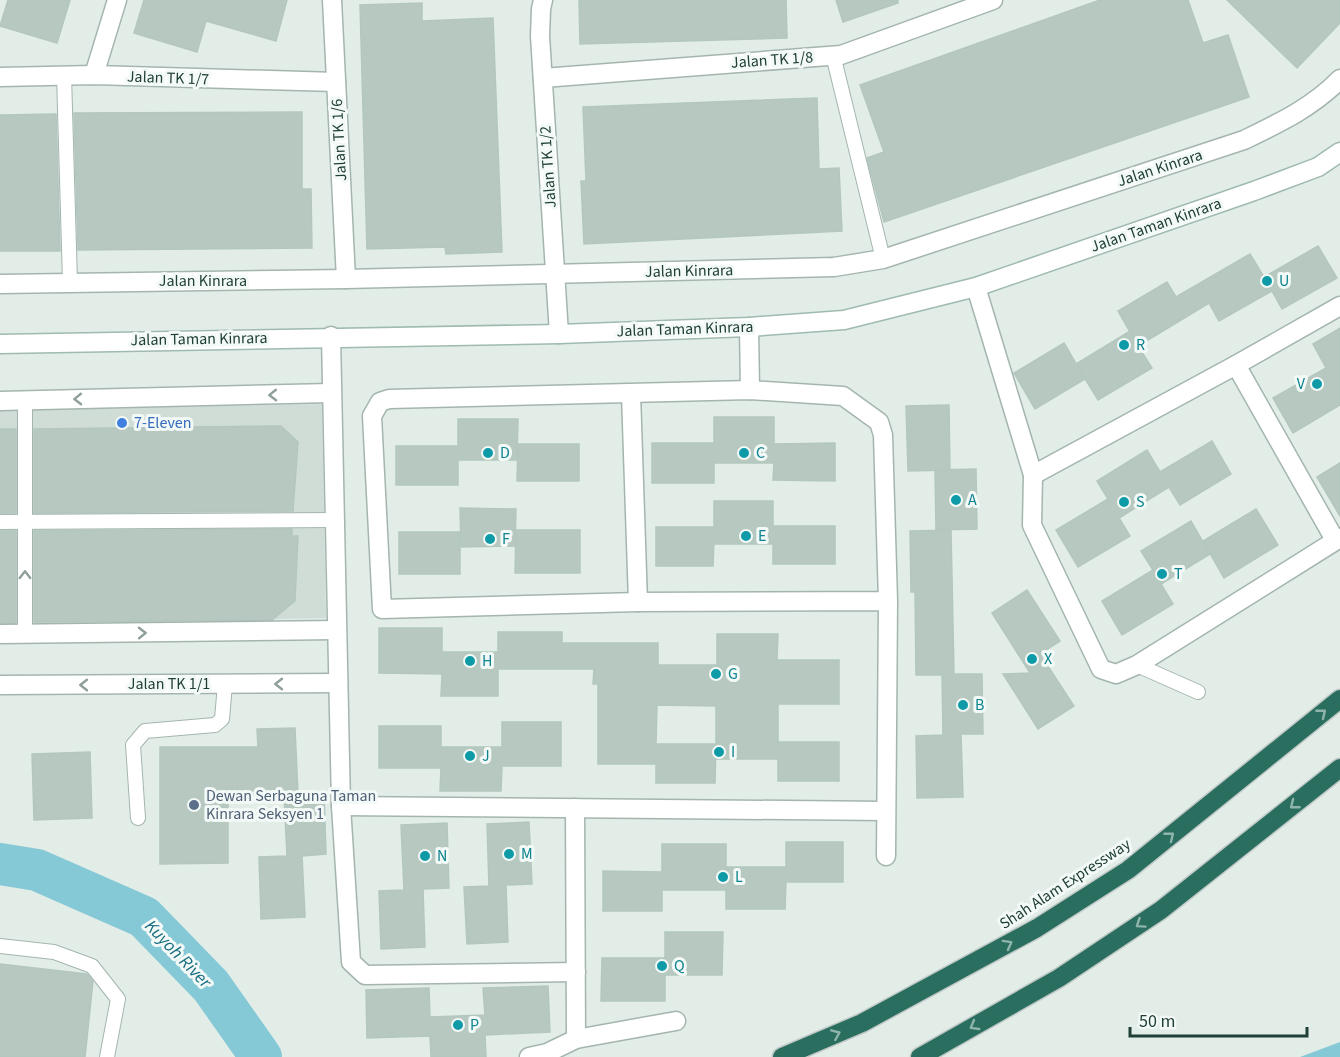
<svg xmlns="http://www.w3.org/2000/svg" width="1340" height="1057" font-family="'Source Sans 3',sans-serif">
<rect width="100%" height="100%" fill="#e2ede8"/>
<path fill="#d0ddd7" d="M322,404L326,618L0,625V410Z"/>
<path fill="#86c9d6" d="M1340,1042V1057H1300Z"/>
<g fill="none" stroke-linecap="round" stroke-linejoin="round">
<path stroke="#86c9d6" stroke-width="42" d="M0,864L37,870L144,917L211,986L261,1057"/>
</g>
<g fill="#b7c8c1" stroke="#b3c7bf" stroke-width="1.5">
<path d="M8,0H70L57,43L0,26Z"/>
<path d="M144,0H287L276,41L206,21L197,52L134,33Z"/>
<path d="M579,0H786L787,38L580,44Z"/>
<path d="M836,0H898V3L843,22Z"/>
<path d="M1100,0H1188L1203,43L1228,35L1249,97L884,222L867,158L884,152L860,85Z"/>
<path d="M1227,0H1340V23L1297,68Z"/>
<path d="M422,3V21L493,18L502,252L446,254L445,247L367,249L360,5Z"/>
<path d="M817,98L819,169L839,168L842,231L584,244L581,181H586L583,107Z"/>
<path d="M302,112V189H311L312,248L78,250L74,113Z"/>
<path d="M56,114L60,251H0V115Z"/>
<path d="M1318,246L1337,278L1282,309L1272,291L1219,321L1209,303L1138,346L1152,368L1098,400L1076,364L1130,331L1134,339L1118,311L1167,282L1176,297L1250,254L1264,277Z"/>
<path d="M1340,328V405L1293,433L1273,398L1326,368L1313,344Z"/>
<path d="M1064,343L1085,379L1035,409L1014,373Z"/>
<path d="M949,405L950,470L908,471L906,406Z"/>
<path d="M714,417H774V444L835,443V481L773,480L774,463H714V483H652V443H714Z"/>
<path d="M458,419H518L517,460H458V485H396V446H458Z"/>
<path d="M281,426L298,442L293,511L34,513V429Z"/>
<rect x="0" y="429" width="16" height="84"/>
<path d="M1212,441L1231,474L1180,505L1169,487L1119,518L1130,536L1078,567L1056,530L1108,499L1097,481L1147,450L1160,472Z"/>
<path d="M518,444H579V481H517Z"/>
<path d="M1340,463V516L1317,477Z"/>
<path d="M976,469L977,529L936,530L935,470Z"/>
<path d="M714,501H773V526H835V564H773V544H714V540L713,566H656V527H714Z"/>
<path d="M460,508L516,509L515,546L461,547Z"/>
<path d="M1256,509L1278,545L1224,578L1203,541Z"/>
<path d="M1191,521L1210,554L1161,584L1173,604L1122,635L1102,601L1153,570L1141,551Z"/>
<path d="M292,529V536H298L295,601L272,620L34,622V531Z"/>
<path d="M516,530H580V573H515Z"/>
<path d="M951,530L954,674H982L983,734H961L963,797L917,798L916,736L943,735L942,675H916L915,592H911L910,531Z"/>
<rect x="0" y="531" width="16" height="92"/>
<rect x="399" y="532" width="61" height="42"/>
<path d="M1027,590L1060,641L1040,654L1074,706L1038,729L1003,674L1030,673L992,613Z"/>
<path d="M379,628H442V652H498V632H562V643H658V665H717V634H778L777,660H839V704H778V742H839V781H778V759H716V706L657,705L656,744H716L715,783H656V764H598V684H593L594,669H498V696H441L442,674L379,673Z"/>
<path d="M502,722H561V766H502L501,791H440L441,768H379V726H441V747H502Z"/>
<path d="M295,728L298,794L324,793L326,854L302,856L305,917L261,919L259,857L287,856L284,795L289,794L228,797V863L160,864V747H258L257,729Z"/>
<path d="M90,752L92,818L34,820L32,754Z"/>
<path d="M529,822L532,884L506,885L508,942L467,944L464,887L489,886L487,824Z"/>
<path d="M447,823L449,888L423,889L425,947L381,949L379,891L404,890L401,825Z"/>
<path d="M786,842H843V882H786L785,909H726V890H662V911H603V871L662,872V844H726V867H786Z"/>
<path d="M665,932H723L722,975H665V1001H601L602,958H665Z"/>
<path d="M0,964L87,974L93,981L85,1057H0Z"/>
<path d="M548,986L550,1032L485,1035L486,1057H431L430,1036L367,1038L366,990L429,988L430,1017L485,1015L483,988Z"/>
</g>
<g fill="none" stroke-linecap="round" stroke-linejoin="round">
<g stroke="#a4b5af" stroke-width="16">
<g id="lane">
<path d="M833,55L883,259"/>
<path d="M64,75L70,282"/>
<path d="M0,522L334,520"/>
<path d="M25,634V400"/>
<path d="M1137,665L1198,692"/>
<path d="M138,818L133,745L145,731L215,725L222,719L225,684"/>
<path d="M0,946L54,952L92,966L118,999L107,1057"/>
</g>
</g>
<g stroke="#a4b5af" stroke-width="21">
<g id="street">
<path d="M332,0L346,279"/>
<path d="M543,0L541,9L540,36L559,334"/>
<path d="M94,75L117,0"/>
<path d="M0,77L94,75L336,82"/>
<path d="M543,78L841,55L993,0"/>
<path d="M0,284L346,279L834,267L883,259L1244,140C1279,123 1313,107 1340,79"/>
<path d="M976,287L1033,475L1032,525L1101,669L1116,674L1137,665L1340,538"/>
<path d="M749,327L750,390"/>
<path d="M331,336L341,806L351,962L365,975L576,972"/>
<path d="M1236,365L1335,540"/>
<path d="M631,394L638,602"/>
<path d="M0,401L331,393"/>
<path d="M1033,475L1236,365L1340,306"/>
<path d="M0,634L336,630"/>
<path d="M0,685L338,683"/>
<path d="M341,806L886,811"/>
<path d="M575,808L576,1039"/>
<path d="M886,856L888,601L883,435L879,422L843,396L750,390L389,399L380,402L372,416L382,609L638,602L888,601"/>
<path d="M529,1057L547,1053L576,1039L676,1021"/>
</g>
</g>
<g stroke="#9fbab0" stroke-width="21">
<path id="secondary" d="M0,344L559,334L749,327L844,320L976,287L1254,191L1318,167L1340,152"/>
</g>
<g stroke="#c1c9c7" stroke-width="21">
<g id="highway">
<path d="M782,1057L862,1023L1037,928L1128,870L1340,699"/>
<path d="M920,1057L1059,978L1161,910L1340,768"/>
</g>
</g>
<use href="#lane" stroke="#fff" stroke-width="14"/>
<use href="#street" stroke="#fff" stroke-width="18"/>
<use href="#secondary" stroke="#fff" stroke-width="18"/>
<use href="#highway" stroke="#2a6e60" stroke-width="18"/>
</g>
<defs><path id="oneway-chevron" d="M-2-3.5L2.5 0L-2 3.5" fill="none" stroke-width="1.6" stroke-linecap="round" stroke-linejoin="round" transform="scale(1.5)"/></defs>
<g stroke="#909f9b">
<use href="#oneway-chevron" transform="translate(273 395) rotate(179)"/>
<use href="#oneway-chevron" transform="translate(78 399) rotate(179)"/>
<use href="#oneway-chevron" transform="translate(25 575) rotate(-90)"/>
<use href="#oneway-chevron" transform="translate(142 633) rotate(-1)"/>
<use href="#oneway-chevron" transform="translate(279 684) rotate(180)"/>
<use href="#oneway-chevron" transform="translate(84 685) rotate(180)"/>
</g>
<g stroke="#8eb4ab">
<use href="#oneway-chevron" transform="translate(1322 713) rotate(-39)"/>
<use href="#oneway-chevron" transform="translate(1294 805) rotate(142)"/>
<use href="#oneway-chevron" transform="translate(1170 836) rotate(-39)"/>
<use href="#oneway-chevron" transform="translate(1140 924) rotate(146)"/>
<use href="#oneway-chevron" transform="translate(1008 944) rotate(-29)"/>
<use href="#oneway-chevron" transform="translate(974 1026) rotate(150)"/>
<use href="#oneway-chevron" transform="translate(836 1034) rotate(-23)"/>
</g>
<g fill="#0f9aa8" stroke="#f2f9f6" stroke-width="2">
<circle cx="1267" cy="281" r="6"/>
<circle cx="1124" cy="345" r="6"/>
<circle cx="1317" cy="384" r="6"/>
<circle cx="488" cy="453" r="6"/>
<circle cx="744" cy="453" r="6"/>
<circle cx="956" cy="500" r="6"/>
<circle cx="1124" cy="502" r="6"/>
<circle cx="746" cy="536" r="6"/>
<circle cx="490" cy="539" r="6"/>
<circle cx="1162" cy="574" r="6"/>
<circle cx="1032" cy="659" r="6"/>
<circle cx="470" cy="661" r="6"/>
<circle cx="716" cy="674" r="6"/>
<circle cx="963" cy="705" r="6"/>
<circle cx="719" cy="752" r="6"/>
<circle cx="470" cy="756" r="6"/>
<circle cx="509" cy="854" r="6"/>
<circle cx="425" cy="856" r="6"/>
<circle cx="723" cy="877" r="6"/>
<circle cx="662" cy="966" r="6"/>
<circle cx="458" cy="1025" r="6"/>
</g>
<circle fill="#3f7fe0" stroke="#f2f9f6" stroke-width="2" cx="122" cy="423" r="6"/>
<circle fill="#5c6f8a" stroke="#f2f9f6" stroke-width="2" cx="194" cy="805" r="6"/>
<g text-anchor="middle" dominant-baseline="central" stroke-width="6" stroke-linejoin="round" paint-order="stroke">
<g font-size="16" fill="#203f37" stroke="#f2f9f6">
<text transform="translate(772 60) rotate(-4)">Jalan TK 1/8</text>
<text transform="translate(168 78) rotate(2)">Jalan TK 1/7</text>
<text transform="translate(339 140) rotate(-93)">Jalan TK 1/6</text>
<text transform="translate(548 167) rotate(-94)">Jalan TK 1/2</text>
<text transform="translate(1160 168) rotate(-18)">Jalan Kinrara</text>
<text transform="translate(1156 225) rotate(-19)">Jalan Taman Kinrara</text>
<text transform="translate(689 271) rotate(-1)">Jalan Kinrara</text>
<text x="203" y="281">Jalan Kinrara</text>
<text transform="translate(685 329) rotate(-2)">Jalan Taman Kinrara</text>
<text transform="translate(199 339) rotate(-1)">Jalan Taman Kinrara</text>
<text x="169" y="684">Jalan TK 1/1</text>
<text transform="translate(1065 884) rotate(-33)">Shah Alam Expressway</text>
</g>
<g font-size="16" fill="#0d838f" stroke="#f2f9f6" text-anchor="start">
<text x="1279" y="281">U</text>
<text x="1136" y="345">R</text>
<text x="1305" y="384" text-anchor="end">V</text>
<text x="500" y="453">D</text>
<text x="756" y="453">C</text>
<text x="968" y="500">A</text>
<text x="1136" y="502">S</text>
<text x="758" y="536">E</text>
<text x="502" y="539">F</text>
<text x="1174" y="574">T</text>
<text x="1044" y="659">X</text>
<text x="482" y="661">H</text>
<text x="728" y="674">G</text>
<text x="975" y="705">B</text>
<text x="731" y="752">I</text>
<text x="482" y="756">J</text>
<text x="521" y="854">M</text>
<text x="437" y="856">N</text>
<text x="735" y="877">L</text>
<text x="674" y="966">Q</text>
<text x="470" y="1025">P</text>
</g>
<g font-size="16" fill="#366cbe" stroke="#f2f9f6" text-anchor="start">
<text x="134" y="423">7-Eleven</text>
</g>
<g font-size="16" fill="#4e5e75" stroke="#f2f9f6" text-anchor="start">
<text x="206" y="796">Dewan Serbaguna Taman<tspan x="206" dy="18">Kinrara Seksyen 1</tspan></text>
</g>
<g font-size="18" font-style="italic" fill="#166d80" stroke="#f2f9f6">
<text transform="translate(178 954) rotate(46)">Kuyoh River</text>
</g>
</g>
<path d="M1130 1027v9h177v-9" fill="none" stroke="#203f37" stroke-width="3"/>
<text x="1139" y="1027" font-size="18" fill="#203f37" stroke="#f2f9f6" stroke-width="4.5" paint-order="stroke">50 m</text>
</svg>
